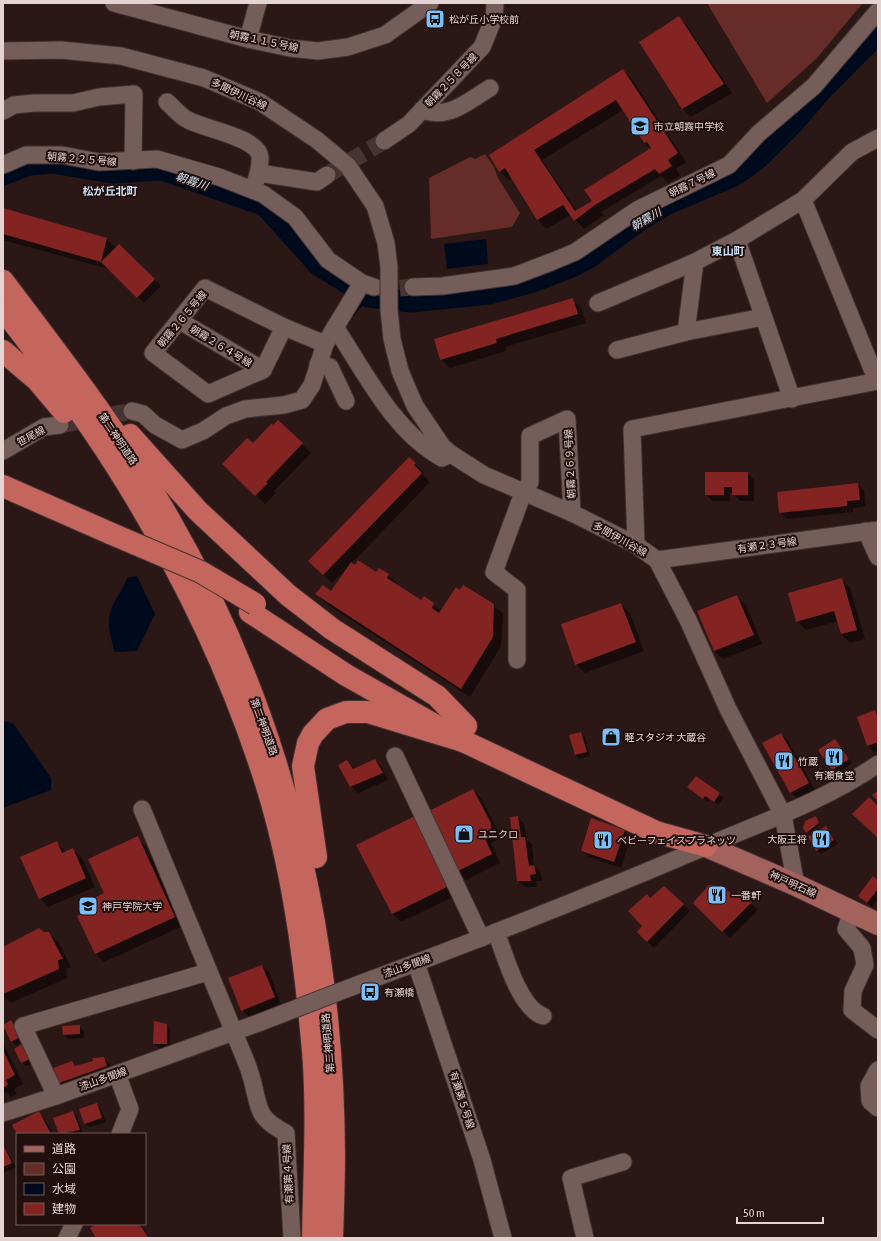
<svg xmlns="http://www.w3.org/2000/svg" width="881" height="1241" font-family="'Asap Condensed','Noto Sans JP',sans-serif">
<rect width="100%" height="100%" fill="#2b1715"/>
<g fill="#652c28">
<path d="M707,3H863L816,59L767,103Z"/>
<path d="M485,154L494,167L498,178L520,213L512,227L431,239L429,178L470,157L475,159Z"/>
</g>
<g fill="#000a1d">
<path d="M486,239L488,264L447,269L444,244Z"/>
<path d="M137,576L155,614L137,651L115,652C110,636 105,619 114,603C118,594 124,588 127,578Z"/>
<path d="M3,721L13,723L51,778V790L3,808Z"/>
</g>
<g fill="#0007" fill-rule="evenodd">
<path d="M678,18L687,26L732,93L691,117L682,108Z"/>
<path d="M623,70L632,79L686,162L676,169L680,175L668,183L661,176L601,212L604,215L584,229L571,215L546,229L538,220L512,178L509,180L500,171ZM623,110L644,143L651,149L586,190L598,207L592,202L577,211L542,160Z"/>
<path d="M3,209L107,239L116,248L119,245L161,286L144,303L109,269L3,240Z"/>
<path d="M572,299L581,308L586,323L505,347L506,351L450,368L441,359Z"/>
<path d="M278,421L311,453L274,491L276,493L265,504L232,473L253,444Z"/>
<path d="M409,458L424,472L422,474L430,482L351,564L377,573L388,575L397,584L396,586L421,602L424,598L441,611L460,591L494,605L503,614L501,646L470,697L325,603L317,594L331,592L346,570L332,583L309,561Z"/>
<path d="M748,473L754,480V501H740L733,493H730V501H712L706,494Z"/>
<path d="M858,484L864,491L866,506L853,508V512L787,519L780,513Z"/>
<path d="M841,579L850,588L865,639L850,643L841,634L838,621L806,630L797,621Z"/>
<path d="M737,596L746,605L762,644L723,659L714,651Z"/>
<path d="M621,604L630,613L644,651L585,673L576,664Z"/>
<path d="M875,712L878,715V751L874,752L868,745Z"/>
<path d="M581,733L585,737L590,756L580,759L575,755Z"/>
<path d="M781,734L788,740L815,790L798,799L791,793L764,743Z"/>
<path d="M835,740L852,763L837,774L820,751Z"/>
<path d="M375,760L382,767L388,780L358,793L351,786L347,761L355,769Z"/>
<path d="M696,777L724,798L718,805L710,799L708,802L693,791Z"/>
<path d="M473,790L482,799L499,833L500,838L491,843L500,863L466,880L457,871Z"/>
<path d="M518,817L524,824L527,840L532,844L534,866L541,873L542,881H536L537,887H525L518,881Z"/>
<path d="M817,819L820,825L809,834L804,828Z"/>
<path d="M420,822L459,894L401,922L392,913Z"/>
<path d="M826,828L838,844L821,854L817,850Z"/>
<path d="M624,830L631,837L621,868L588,857L582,851Z"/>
<path d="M137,838L146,846L183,926L104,962L95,953V909Z"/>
<path d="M56,842L66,852L73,849L82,858L95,887L48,907L40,898Z"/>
<path d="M878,882V899L872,907L863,900Z"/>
<path d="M664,887L690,911L654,948L638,932L644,926L650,899Z"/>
<path d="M740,892L758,910L730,938L694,903L734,897Z"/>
<path d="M43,933H49L58,942L71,967L66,969L67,978L11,1003L6,998L3,1000V948Z"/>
<path d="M262,966L269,972L281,1004L249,1017L242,1010Z"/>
<path d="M11,1021L24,1041L16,1045L12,1041Z"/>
<path d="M155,1022L166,1025L170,1029V1048H159L154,1044Z"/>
<path d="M79,1026L84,1031V1038L68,1039L64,1034Z"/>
<path d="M3,1043L23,1084L14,1089L17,1094L11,1097L7,1092L3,1094Z"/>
<path d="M22,1045L34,1063L26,1066L22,1062Z"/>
<path d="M103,1058L110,1064L113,1073L67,1089L60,1083L54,1068L72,1062L76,1066Z"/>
<path d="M96,1104L100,1108L106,1122L89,1127L85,1123Z"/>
<path d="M38,1112L45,1119L53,1134H18Z"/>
<path d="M73,1112L77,1116L83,1134H60L55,1118Z"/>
<path d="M3,1144L16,1167L3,1173Z"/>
<path d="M98,1224H140L150,1238H99Z"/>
</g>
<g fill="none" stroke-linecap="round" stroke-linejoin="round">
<path stroke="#000a1d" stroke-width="3.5" d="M351,316L368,297"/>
<g stroke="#000a1d" stroke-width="21">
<path d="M3,175L29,165L52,163L112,173L163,170L265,206L318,265L350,285"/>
<path d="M366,295L368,297L411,302L489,294L533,282L572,267L589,258L639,221L668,204L734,176L746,168L760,157L793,124L824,88L878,34"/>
</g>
</g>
<g fill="#832422" fill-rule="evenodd">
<path d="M679,16L724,84L682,109L639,42Z"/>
<path d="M623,69L678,153L668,160L672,166L659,174L655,169L595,205L574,221L563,205L537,220L505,168L499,172L489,155ZM616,100L644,143L647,142L651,148L584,190L592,201L575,211L534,150Z"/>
<path d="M3,208L107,238L101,262L3,234Z"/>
<path d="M119,244L155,279L137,298L101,262Z"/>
<path d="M573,298L578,314L496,339L497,343L440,360L434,339Z"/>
<path d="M278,420L303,443L266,482L268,483L255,496L222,464L247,438L253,443L272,423L273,425Z"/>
<path d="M409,457L416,463L414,465L422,473L323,575L308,561Z"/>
<path d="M705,472H748V495H732V487H724V495H705Z"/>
<path d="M858,483L860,500L847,501V506L779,513L777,492Z"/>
<path d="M358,560L376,572L379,568L389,574L387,578L421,600L424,596L434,603L432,608L439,613L456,587L460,590L463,585L494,604L493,637L461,689L315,594L323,585L331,591L351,562L355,565Z"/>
<path d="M842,578L857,630L841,634L834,611L796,622L788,593Z"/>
<path d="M737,595L754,635L714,651L697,611Z"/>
<path d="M621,603L636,642L575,665L561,624Z"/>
<path d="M875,710L878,718V742L867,746L857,717Z"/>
<path d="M581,732L587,752L575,755L569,735Z"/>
<path d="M781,733L809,783L790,793L762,743Z"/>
<path d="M835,739L849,759L832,770L818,750Z"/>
<path d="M375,759L383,773L350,787L338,765L347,760L353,769Z"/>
<path d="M696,776L720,793L714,802L705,796L703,799L687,787Z"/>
<path d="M473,789L491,823V829L483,834L492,854L456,872L427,812Z"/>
<path d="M878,791V801L872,795Z"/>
<path d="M869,797L878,806V838L852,814Z"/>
<path d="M415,816L451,885L392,914L356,845Z"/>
<path d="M518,816L521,837H525L529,866L534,865L536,874L530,875L531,881H517L510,817Z"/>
<path d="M816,816L819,823L806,833L803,828L805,821Z"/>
<path d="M591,818L625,830L614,862L581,851Z"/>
<path d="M826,826L834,840L816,851L808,837Z"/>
<path d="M138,836L175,917L95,954L77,916L94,909L90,900L104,893L88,859Z"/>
<path d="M57,841L62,853L73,848L86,878L39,899L20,857Z"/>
<path d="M873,876L878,880V889L867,903L858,896Z"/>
<path d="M709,885L722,886L734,896L740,891L752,902L722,932L693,903Z"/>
<path d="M664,886L684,904L647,942L637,932L642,926L628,911L647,894L650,898Z"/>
<path d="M39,928L44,932H49L63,959L58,960L59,969L3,994V947Z"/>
<path d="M262,965L275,997L241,1011L228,978Z"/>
<path d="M11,1020L20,1037L11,1042L3,1025Z"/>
<path d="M154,1021L167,1024V1044H153Z"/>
<path d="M80,1025V1034L63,1035L62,1026Z"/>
<path d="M22,1044L30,1059L21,1063L14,1049Z"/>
<path d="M3,1050L15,1075L6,1080L8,1085L3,1088Z"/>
<path d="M104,1057L107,1066L59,1083L53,1068L72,1061L75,1066L93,1061L92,1058Z"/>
<path d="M97,1103L102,1118L84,1124L79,1109Z"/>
<path d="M39,1111L51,1134H17L12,1125Z"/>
<path d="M73,1111L80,1130L59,1134L53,1118Z"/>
<path d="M3,1144L12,1163L3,1167Z"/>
<path d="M96,1224H139L149,1238H96L90,1228Z"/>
</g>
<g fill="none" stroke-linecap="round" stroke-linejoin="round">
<g stroke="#473332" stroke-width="17" stroke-dasharray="17 8" stroke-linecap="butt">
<path d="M327,175L384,141"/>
<path d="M375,287L389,289L413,287"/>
<path d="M60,425L132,411"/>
</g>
<g stroke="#403131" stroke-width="19">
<g id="minor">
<path d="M114,3L248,39L290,48L318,51L348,47L385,35L430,3"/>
<path d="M248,39L258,3"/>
<path d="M3,51L61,50L121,56L204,78L260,102L317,140L348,166L375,206L386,243L389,267"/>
<path d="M167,102C174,108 180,116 188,120C204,129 258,137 260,157C261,168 256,180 253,190"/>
<path d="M422,110C449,120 468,101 490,88"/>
<path d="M3,111L14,105L34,103H73L99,97L134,94L133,161"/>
<path d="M384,141L409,124L482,47L494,18L495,3"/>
<path d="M3,165L26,155H62L99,162L157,159L219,177L263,194L295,217L328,260L362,283L374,287"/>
<path d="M259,173L317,182L327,175"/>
<path d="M803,200L877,381"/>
<path d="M737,240L792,399"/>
<path d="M413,287L442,286L514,276L551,262L575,252L637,210L729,165L759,133L814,86L878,11"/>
<path d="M598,303L695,262L737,240L803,200L852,152L878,138"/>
<path d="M389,310L392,339L400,371L415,406L442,446L451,454L484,475L572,513L636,545L657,560L688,620L728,709L783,815L796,885"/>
<path d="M180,321L263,370"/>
<path d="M284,327L263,370L208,394L153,353L205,288L284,327L325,344"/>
<path d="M335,327C365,372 393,431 442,458L451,454"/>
<path d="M686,332L763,317"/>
<path d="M617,350L686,332L695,262"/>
<path d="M318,364L330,367L346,401"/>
<path d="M132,411L143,414L155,425L182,440L203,431L226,416L245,409L284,405L302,400L312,385L325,344L362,283"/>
<path d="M3,451L44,427L60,425"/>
<path d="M866,531L878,557"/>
<path d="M636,545L632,429L878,381"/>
<path d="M657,560L878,530"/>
<path d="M517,660V590L494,572L523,493L530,482V436L567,419L572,513"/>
<path d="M395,756L481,938"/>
<path d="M142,809L240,1047C244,1056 248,1066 251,1076C260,1106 254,1117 286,1133L292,1238"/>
<path d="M852,911L846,929L862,948L865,965L853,991L852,1010L878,1030"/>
<path d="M496,932C505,955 519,1008 543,1016"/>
<path d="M416,963L482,1160L503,1238"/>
<path d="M362,983C478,940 593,895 707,846C765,821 826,800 878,764"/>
<path d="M878,1070L869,1086L870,1101L878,1108"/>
<path d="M117,1074L130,1109L120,1134"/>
<path d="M56,1096L23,1026L208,972"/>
<path d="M3,1113L56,1096L261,1022"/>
<path d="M67,1238L74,1224"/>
<path d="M585,1238L571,1178L623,1162"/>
</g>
</g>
<g stroke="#403131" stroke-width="24">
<path id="major" d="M706,846L796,885L878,924"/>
</g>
<g stroke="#403131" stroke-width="24">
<g id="highway">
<path d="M3,281C58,354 115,427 162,507C280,707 333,923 334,1155C334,1182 333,1210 332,1238"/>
<path d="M3,309C43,361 83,413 118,469C180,567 231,672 266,783C293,869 305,961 313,1051C318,1113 314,1176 313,1238"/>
<path d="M3,351L37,380L64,412"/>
<path d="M130,435L198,511L288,595L332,629L437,696L466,726"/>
<path d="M3,486L112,534"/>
<path d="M250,612L346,675L463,741L656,832L706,846"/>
<path d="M316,857L303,766L308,743L313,734L327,719L346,712H368L463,741"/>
</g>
</g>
<use href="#minor" stroke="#755d5a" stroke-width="17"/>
<use href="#major" stroke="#a4625c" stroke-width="22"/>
<use href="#highway" stroke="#c4655e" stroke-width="22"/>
<g stroke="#403131" stroke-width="19" stroke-linecap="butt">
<g id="minor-bridge">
<path d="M389,310V267"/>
<path d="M261,1022L362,983"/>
</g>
</g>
<g stroke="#403131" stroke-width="24" stroke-linecap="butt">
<path id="highway-bridge" d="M112,534L201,572L255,604"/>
</g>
<use href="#minor-bridge" stroke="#755d5a" stroke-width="17"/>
<use href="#highway-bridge" stroke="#c4655e" stroke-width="22"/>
</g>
<defs>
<g id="bus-square" transform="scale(1)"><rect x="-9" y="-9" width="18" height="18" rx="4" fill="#7bbef8" stroke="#210e0d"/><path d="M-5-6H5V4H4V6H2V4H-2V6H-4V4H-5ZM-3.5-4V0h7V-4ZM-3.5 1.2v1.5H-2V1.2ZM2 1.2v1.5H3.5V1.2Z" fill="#111"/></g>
<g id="school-square" transform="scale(1)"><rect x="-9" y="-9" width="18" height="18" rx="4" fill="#7bbef8" stroke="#210e0d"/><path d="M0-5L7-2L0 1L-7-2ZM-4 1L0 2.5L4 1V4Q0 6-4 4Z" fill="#111"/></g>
<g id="shop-square" transform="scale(1)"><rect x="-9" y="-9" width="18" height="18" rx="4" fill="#7bbef8" stroke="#210e0d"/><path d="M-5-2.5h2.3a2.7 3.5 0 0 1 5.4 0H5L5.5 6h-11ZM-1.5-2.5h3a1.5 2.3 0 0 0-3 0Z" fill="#111"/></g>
<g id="restaurant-square" transform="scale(1)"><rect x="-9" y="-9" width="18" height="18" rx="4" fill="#7bbef8" stroke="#210e0d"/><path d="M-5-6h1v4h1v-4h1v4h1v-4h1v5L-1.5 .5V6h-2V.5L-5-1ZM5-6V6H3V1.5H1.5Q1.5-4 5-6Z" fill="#111"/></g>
<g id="university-square" transform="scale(1)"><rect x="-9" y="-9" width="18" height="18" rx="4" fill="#7bbef8" stroke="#210e0d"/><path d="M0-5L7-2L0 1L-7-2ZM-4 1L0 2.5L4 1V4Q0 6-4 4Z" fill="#111"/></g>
</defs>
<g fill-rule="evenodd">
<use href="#bus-square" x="435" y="19"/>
<use href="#school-square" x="640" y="126"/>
<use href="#shop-square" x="611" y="737"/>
<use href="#restaurant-square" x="834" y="757"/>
<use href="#restaurant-square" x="784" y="761"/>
<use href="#shop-square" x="464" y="834"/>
<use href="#restaurant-square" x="821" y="839"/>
<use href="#restaurant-square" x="603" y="840"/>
<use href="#restaurant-square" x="717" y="895"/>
<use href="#university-square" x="88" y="906"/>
<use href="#bus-square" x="370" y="992"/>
</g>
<g text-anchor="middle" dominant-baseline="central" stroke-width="4" stroke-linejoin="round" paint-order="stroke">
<g font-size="10" fill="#e3d4d3" stroke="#210e0d" text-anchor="start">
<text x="449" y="19">松が丘小学校前</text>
<text x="654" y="126">市立朝霧中学校</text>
<text x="625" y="737">軽スタジオ 大蔵谷</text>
<text x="798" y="761">竹蔵</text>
<text x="834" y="775" text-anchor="middle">有瀬食堂</text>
<text x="478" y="834">ユニクロ</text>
<text x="807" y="839" text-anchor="end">大阪王将</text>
<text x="617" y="840">ベビーフェイスプラネッツ</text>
<text x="731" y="895">一番軒</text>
<text x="102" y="906">神戸学院大学</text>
<text x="384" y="992">有瀬橋</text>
</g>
<g font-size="10" fill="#e3d4d3" stroke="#210e0d">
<text transform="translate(264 41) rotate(12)">朝霧１１５号線</text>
<text transform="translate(451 80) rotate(-46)">朝霧２５８号線</text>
<text transform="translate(239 94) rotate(25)">多聞伊川谷線</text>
<text transform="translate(82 159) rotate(5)">朝霧２２５号線</text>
<text transform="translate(692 183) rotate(-26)">朝霧７号線</text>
<text transform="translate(182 319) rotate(-50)">朝霧２６５号線</text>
<text transform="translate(221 346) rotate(31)">朝霧２６４号線</text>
<text transform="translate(31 436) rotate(-28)">笹尾線</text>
<text transform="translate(118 439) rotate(56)">第二神明道路</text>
<text transform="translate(570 464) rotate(-93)">朝霧２６９号線</text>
<text transform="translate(620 539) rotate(29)">多聞伊川谷線</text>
<text transform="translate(767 545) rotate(-8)">有瀬２３号線</text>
<text transform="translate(264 727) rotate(70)">第二神明道路</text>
<text transform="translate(793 884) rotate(24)">神戸明石線</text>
<text transform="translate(407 966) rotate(-20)">漆山多聞線</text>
<text transform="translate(328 1043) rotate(-95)">第二神明道路</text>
<text transform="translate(103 1079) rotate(-20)">漆山多聞線</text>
<text transform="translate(462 1100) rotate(72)">有瀬第５号線</text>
<text transform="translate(288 1174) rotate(-93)">有瀬第４号線</text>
</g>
<g font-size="11" font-style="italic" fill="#d2e6f7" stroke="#210e0d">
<text transform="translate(192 181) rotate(19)">朝霧川</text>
<text transform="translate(646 219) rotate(-30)">朝霧川</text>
</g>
<g font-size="11" font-weight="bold" fill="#c9e1f7" stroke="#210e0d">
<text x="110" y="191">松が丘北町</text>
<text x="728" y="251">東山町</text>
</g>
</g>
<rect width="881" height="1241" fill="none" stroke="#e3d4d3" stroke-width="8"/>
<rect x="16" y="1133" width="130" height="92" fill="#210e0d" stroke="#6f5d5c"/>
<rect x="24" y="1146" width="20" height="6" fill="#a4625c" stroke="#6f5d5c"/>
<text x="52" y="1153" font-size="12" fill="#e3d4d3">道路</text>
<rect x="24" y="1163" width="20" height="12" fill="#652c28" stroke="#6f5d5c"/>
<text x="52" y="1173" font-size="12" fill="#e3d4d3">公園</text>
<rect x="24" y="1183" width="20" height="12" fill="#000a1d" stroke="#6f5d5c"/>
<text x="52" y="1193" font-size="12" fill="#e3d4d3">水域</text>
<rect x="24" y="1203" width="20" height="12" fill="#832422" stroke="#6f5d5c"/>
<text x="52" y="1213" font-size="12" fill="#e3d4d3">建物</text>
<path d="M737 1217v6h86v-6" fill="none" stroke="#e3d4d3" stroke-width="2"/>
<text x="743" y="1217" font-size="12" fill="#e3d4d3" stroke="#210e0d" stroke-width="3" paint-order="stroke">50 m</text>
</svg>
